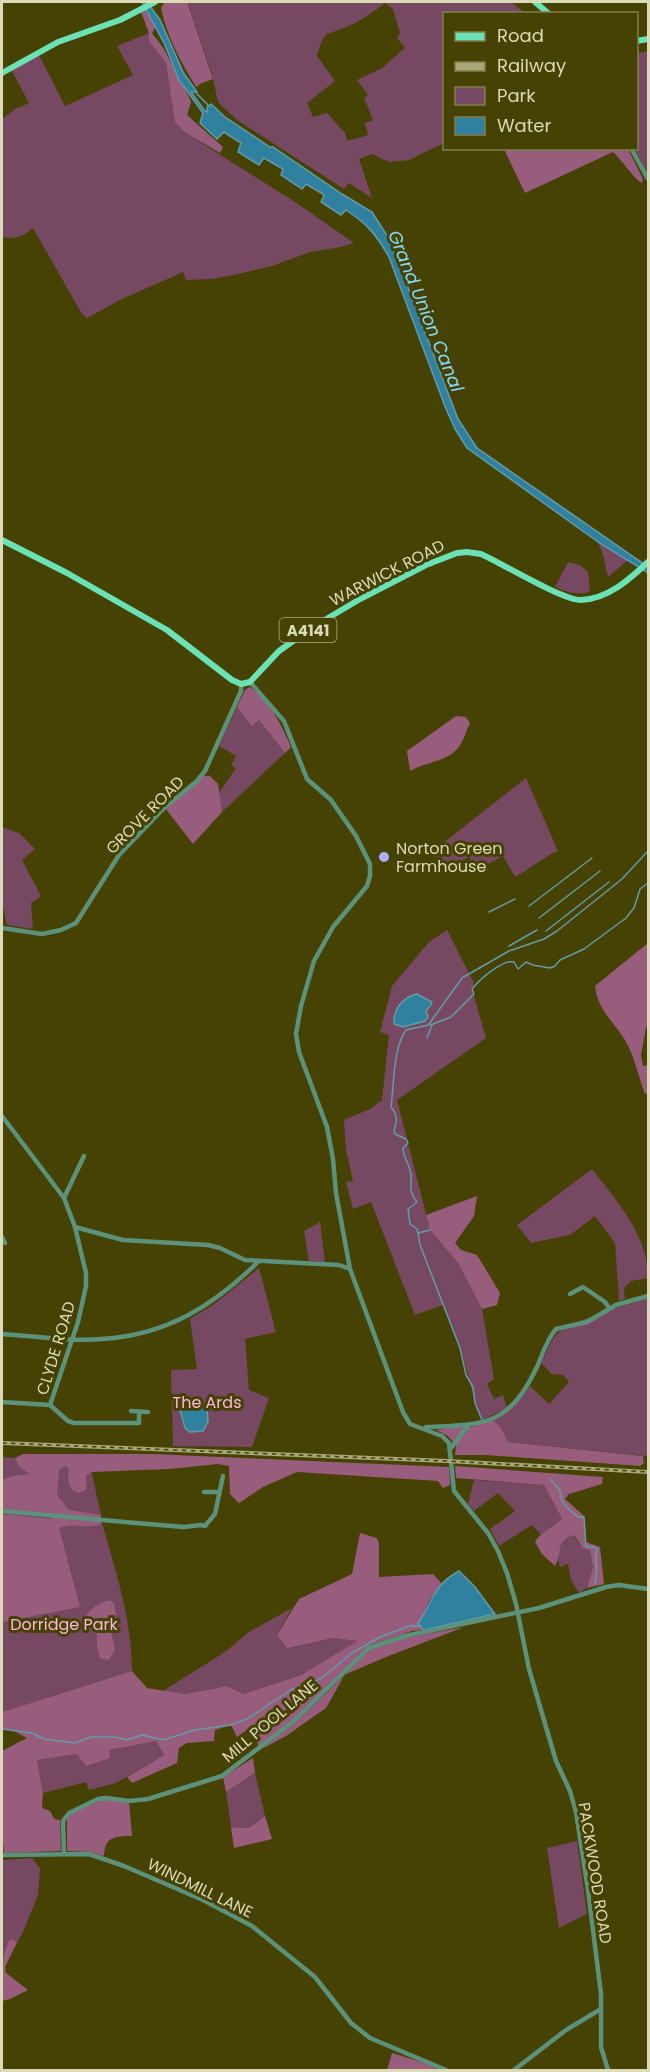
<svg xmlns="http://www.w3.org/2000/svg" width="650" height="2072" font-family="Poppins,sans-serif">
<rect width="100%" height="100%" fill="#454204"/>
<g fill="#774862" fill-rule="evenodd">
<path d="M187,2H511L525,13L444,14V143L409,160L389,162L372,154L359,159L372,198L349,183L344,189L237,120L218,102L212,74ZM385,3L393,9L400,33L397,38L405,48L382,68L357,80L368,95L364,98L373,120L365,123L368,135L347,141L345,133L327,113L313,117L307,103L335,81L317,56L320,45L326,34C349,28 366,18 385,3Z"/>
<path d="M149,33L148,40L166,63L176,122L186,133L298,204L354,243L341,247L310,252L272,266L234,275L212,279L186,280L183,272L122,299L87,318L82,314L33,228C23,236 15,240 2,237V119L18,107L19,108L29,103L11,69L39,55L65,106L133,75L117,46Z"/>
<path d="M648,51V175L635,149L636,148L637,53Z"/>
<path d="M598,542L628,560L608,577L603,555Z"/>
<path d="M568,562L580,565L588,572L590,592C577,595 568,593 555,587Z"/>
<path d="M237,707L252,725L259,720L285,753L222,812L219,793L236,768L231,766L236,756L219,746Z"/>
<path d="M526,778L558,851C543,857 530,869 515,877L503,856L476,870L469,857L444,870L432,852Z"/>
<path d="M2,827L19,833L35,849L22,860L41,896L31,903L33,929L7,925L2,902Z"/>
<path d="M447,930L474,983L472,989L486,1038L397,1100L430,1230L458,1263L482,1309L494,1379L487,1384L494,1399L503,1395L507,1408L482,1420C472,1397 469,1373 460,1349C455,1334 448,1320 443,1305L415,1315L371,1202L353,1209L346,1182L353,1181L346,1150L344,1120L370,1109L382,1100L389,1035L380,1032L392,986L429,942Z"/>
<path d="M592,1169C616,1200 649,1236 648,1278L631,1281L624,1288L625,1299L619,1301L615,1243L595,1216L570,1235L531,1243L517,1225Z"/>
<path d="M320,1222L325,1262L309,1261L304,1231Z"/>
<path d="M259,1268L276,1332L245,1339L249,1390L269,1398L252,1447L173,1446L171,1370L197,1369L190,1319L213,1305Z"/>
<path d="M648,1298L647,1456L508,1442L500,1426L493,1420L511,1409L530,1386L549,1404L569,1382L563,1375L552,1374L541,1363C546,1354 550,1341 557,1334C570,1321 629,1304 648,1298Z"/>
<path d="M2,1457L90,1465L101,1515L51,1517L102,1523C116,1572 132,1620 132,1671L2,1712Z"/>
<path d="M474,1480L544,1485L562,1519L554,1527L541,1535L532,1525L499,1546L490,1529L515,1511L498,1493L474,1511L468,1504Z"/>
<path d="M574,1535L577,1541L590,1551L593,1567L587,1588L579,1593L571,1580L568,1564L560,1567C556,1550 557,1542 574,1535Z"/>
<path d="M292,1608L277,1634L287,1647L333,1638L358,1641L301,1675L243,1694L227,1686L185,1694L163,1691L225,1652L249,1632Z"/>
<path d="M156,1741L164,1755L116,1783L89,1790L86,1782L43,1793L37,1760Z"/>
<path d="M255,1773L265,1816L249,1828L231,1827L226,1792Z"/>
<path d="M577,1841L587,1914L559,1928L547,1848Z"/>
<path d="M32,1858L40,1869L38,1895L23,1932L4,1967L2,1968V1860Z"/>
</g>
<g fill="#985c7d">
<path d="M165,2H187L213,79L202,83L196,87C181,62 167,37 161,8Z"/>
<path d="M146,10L156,26L152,33L164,49L188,95L191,102L187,115L223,147L220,153L186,133L175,122L166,63L148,40L149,33L141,12Z"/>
<path d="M504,149H628L643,179L642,183C634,179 622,160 613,152L525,193Z"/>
<path d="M250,687C270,702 282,725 291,747L285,753L259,720L252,726L237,707L245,690Z"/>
<path d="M456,716L466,717L470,723C466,731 463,743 457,749C446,762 425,762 410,771L407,751Z"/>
<path d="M204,776H210L218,784L222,812L193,844L166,809Z"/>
<path d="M648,943V1024L646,1028L641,1055L643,1066L648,1065V1093L645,1094C638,1076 635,1057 625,1040C614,1022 597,1009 595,986Z"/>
<path d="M477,1196L474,1216L455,1243L461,1250L477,1255L500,1293L497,1305L482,1309L458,1263L430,1230L426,1215Z"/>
<path d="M493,1420L500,1426L508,1442L643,1456L644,1463L640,1466L486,1455H455L456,1446L448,1436L436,1430L459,1426L471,1427Z"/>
<path d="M23,1454H152L449,1467L450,1485L443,1488L438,1481L297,1472L263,1487L239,1503L230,1494L229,1466L218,1464L169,1469L92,1472L86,1475V1490L78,1493L71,1489L68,1479L69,1470L66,1466L59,1470L57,1495L69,1510L101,1515V1524C86,1530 76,1522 59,1528L80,1607L2,1622V1514L51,1519L50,1513L2,1509V1480L13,1476L29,1474L18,1465L15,1458Z"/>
<path d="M455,1466L603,1477L602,1484L569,1494L565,1499L584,1516L586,1542L600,1547L604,1584L587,1588L593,1567L590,1551L583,1548L574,1535C553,1543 564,1551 555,1566L542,1554L535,1542C539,1533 554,1527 562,1519L544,1485L456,1478Z"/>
<path d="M360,1533L377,1538L379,1544V1577L433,1574L442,1584L430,1599L419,1624L424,1630L412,1631L370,1645L292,1721L259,1747L250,1728L237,1737L231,1725L215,1730L214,1741L187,1743L179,1748L177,1763L132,1783L127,1777L164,1755L156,1741L109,1750L110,1758L86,1766L77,1754L37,1760L43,1793L42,1808L50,1811L54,1819L60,1820L61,1851L4,1853L2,1832V1751L27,1738L10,1729H2V1712L132,1671L147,1688L185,1694L227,1686L243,1694L301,1675L357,1641L333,1638L287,1648L277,1635L299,1599L352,1574Z"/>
<path d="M110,1600L114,1603L116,1615L111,1632L115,1650L109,1660L100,1658L97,1646V1634L83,1622C88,1610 97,1603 110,1600Z"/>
<path d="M464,1627L386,1657L344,1675L370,1650L404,1638Z"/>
<path d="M344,1676L326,1708L286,1736L260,1750L294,1724Z"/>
<path d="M253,1758L255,1773L226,1792L223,1777Z"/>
<path d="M105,1799L129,1802L132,1836C114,1836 105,1837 104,1856L90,1852L67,1851V1817L74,1811Z"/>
<path d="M265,1816L272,1839L234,1848L231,1827L249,1828Z"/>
<path d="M10,1939L17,1942L5,1967L6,1973L28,1990L10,1999L2,2001C1,1980 0,1958 10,1939Z"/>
<path d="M392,2053L422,2062L441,2070H387Z"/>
</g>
<g fill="#30819f" stroke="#639ca6" stroke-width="1.5">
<path d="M142,2H147L160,20L183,72L197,92H191L205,111L207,112V107L211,104L225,117L270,147H273L342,194L372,212L390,240L458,419L477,448L648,567V573L598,542L467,448L455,429L446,409L389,257C376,234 367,224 346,210L341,215L321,202L324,196L323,194L306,184L302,189L281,175L283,169L264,158L259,165L238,152L241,143L224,132L217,139L200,123L203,113L179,80L165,45Z"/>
<path d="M417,994L432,1002L431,1005L426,1011L428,1017L425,1021L403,1027L394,1024C393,1009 403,997 417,994Z"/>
<path d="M183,1404L203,1406L207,1408L208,1422L203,1431L190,1432L185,1428L180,1409Z"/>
<path d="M459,1571L475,1587L495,1614L424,1630L418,1624C432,1603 433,1585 459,1571Z"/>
</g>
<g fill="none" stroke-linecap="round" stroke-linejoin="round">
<g stroke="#639ca6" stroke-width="1.5">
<path d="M196,93L209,106"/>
<path d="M529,906L592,858"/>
<path d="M489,912L515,899"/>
<path d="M539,918L600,871"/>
<path d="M546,931L609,882"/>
<path d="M509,946L537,930"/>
<path d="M429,1024L462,978L509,951L544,939L557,931L622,879L648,851"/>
<path d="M427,1038L432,1025"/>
<path d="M430,1230L418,1233L420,1245L460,1348L466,1375L473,1387L475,1403L482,1420"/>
<path d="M418,1233L417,1229L410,1224L408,1209L417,1202C406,1189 414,1183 410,1170C408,1160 403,1159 403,1148L408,1143L406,1139L395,1134L394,1131C397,1121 398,1115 391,1107C394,1085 393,1048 406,1030L433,1024L451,1017L474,994L472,989C480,979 503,959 514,962L518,969L526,962L533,965L550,968L555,966L560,960L584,949L626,918L634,908L640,889L648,883"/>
<path d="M551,1480L560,1490C560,1504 569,1509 578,1517H584L586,1547H595L597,1550C594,1563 599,1569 595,1583"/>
<path d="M2,1729L32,1733L44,1739L75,1743L91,1737H114L127,1740L142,1735L164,1740L194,1730L231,1725L247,1719L292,1689L309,1685L323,1677L352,1653L380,1637L409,1626H420"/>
</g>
<g stroke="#5c927b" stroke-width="4.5">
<path d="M631,148L648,179"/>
<path d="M250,682L284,721L307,779L331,800L356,836L370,864V876L367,886L333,927L314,961L301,1006L296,1034L299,1052L327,1127L333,1159L336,1193L350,1269L403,1412L410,1424L442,1436L449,1443L454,1491L488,1533L498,1551L507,1573L516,1604L529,1669L556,1761L570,1791L576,1812L588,1890L601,1994V2047L608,2070"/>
<path d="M2,928L42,934L61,930L76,923L119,855L164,808L197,781L205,771L241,691V684"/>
<path d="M2,1116L64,1198L75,1227L86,1273V1286L78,1322L50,1405"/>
<path d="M64,1198L84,1156"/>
<path d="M75,1227L123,1240L208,1245L220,1248L245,1260L339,1265L350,1269"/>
<path d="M2,1237L5,1243"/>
<path d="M570,1294L583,1287L605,1302L609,1308"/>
<path d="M2,1334C35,1336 69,1342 102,1339C167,1335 213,1306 258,1262"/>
<path d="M2,1402L50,1405"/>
<path d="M50,1405L68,1421L74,1423H139V1412"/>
<path d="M131,1411L148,1412"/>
<path d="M425,1428L426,1427C486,1425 509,1425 537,1367C542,1355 547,1339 556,1329L587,1322L616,1305L648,1296"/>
<path d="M451,1448L468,1426"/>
<path d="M204,1492H219"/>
<path d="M2,1511L136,1523L184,1527L201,1525L205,1526L215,1514L223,1476"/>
<path d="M64,1854L63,1821L69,1813L98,1799L106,1798L129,1801L148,1799L222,1776L293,1722L369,1648L405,1636L539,1608L606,1587L619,1585L648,1589"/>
<path d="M2,1855L89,1854L124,1866L203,1900L252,1926L315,1977L351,2023L370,2038L446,2070"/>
<path d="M514,2070L566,2030L601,2009"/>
</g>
<g stroke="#6ae2b5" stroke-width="6">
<path d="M535,2L549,14"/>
<path d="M636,41L648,39"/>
<path d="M2,73L58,42L120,20L155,2"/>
<path d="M2,540L67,573L167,630L232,680L241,684L250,682L279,651L313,627L360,599L426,565L457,553L467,552L481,554C503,564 562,600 581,600C608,599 630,579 648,562"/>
</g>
<g stroke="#a9a77a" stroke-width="4">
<path id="rail" d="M2,1443L447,1461L648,1472"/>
</g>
<use href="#rail" stroke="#454204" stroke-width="1.5" stroke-dasharray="4.5" stroke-linecap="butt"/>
</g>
<circle fill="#b1adfa" stroke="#454204" stroke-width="2" cx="384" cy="857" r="6"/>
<g text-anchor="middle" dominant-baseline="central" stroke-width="6" stroke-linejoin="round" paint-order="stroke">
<rect fill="#454204" stroke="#aeac81" stroke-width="1.5" x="279.5" y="618" width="57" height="24" rx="4.5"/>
<g font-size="15" font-weight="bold" fill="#dbdab6">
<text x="308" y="630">A4141</text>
</g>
<g font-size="16" fill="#dbdab6" stroke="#454204">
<text transform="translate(387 573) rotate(-27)">WARWICK ROAD</text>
<text transform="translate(145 815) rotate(-45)">GROVE ROAD</text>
<text transform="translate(56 1348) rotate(-73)">CLYDE ROAD</text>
<text transform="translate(270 1721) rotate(-40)">MILL POOL LANE</text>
<text transform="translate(595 1873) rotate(81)">PACKWOOD ROAD</text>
<text transform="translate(200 1888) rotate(26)">WINDMILL LANE</text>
</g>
<g font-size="16" fill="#dbdab6" stroke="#454204" text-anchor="start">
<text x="396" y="848">Norton Green<tspan x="396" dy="18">Farmhouse</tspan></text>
</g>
<g font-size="16" fill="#feb6dc" stroke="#454204">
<text x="207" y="1402">The Ards</text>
<text x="64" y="1624">Dorridge Park</text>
</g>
<g font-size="18" font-style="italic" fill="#84d9fc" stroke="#454204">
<text transform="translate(426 311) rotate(68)">Grand Union Canal</text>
</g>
</g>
<rect width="650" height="2072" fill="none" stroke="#dbdab6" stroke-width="6"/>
<rect x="443" y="12" width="195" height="138" fill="#454204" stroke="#817f4b" stroke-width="1.5"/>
<rect x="455" y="32" width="30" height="9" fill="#6ae2b5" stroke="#817f4b" stroke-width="1.5"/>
<text x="497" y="42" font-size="18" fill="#dbdab6">Road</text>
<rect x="455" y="62" width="30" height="9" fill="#a9a77a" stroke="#817f4b" stroke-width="1.5"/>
<text x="497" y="72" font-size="18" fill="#dbdab6">Railway</text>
<rect x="455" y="87" width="30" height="18" fill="#774862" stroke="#817f4b" stroke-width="1.5"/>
<text x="497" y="102" font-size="18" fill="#dbdab6">Park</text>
<rect x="455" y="117" width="30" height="18" fill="#30819f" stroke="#817f4b" stroke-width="1.5"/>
<text x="497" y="132" font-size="18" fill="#dbdab6">Water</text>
</svg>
